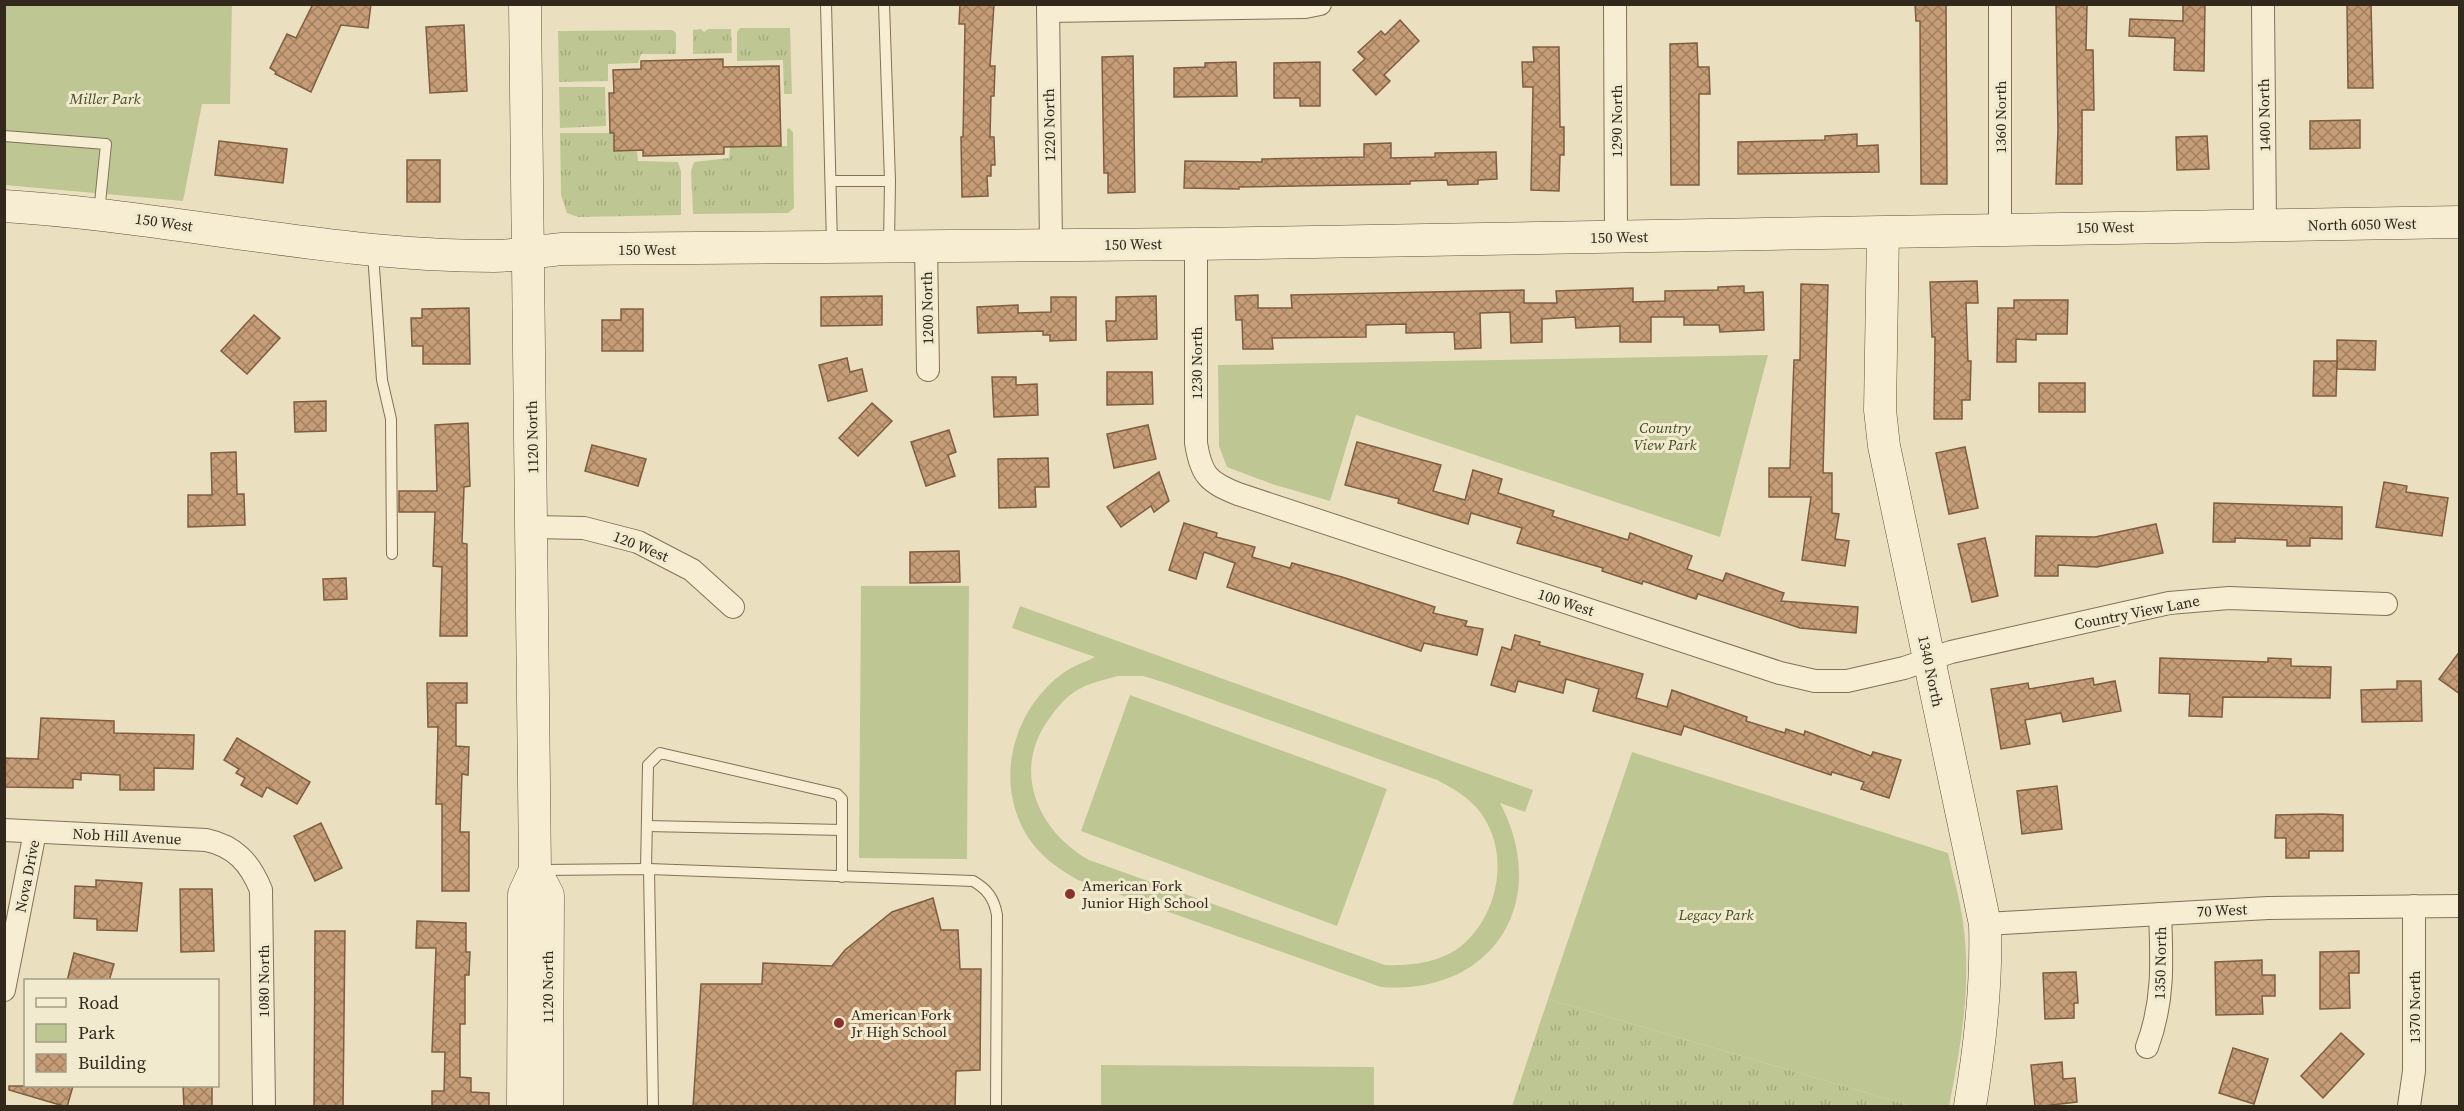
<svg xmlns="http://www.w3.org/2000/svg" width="2464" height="1111" font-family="'Source Serif 4',serif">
<defs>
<pattern id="grass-tufts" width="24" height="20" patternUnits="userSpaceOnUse" patternTransform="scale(1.5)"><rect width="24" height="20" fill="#bec794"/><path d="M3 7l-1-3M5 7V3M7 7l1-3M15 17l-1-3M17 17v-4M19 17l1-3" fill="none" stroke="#a4ab7f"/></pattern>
<pattern id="building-cross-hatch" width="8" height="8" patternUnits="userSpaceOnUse" patternTransform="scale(1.5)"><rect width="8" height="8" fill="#c69d77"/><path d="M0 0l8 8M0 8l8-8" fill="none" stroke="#a18061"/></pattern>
</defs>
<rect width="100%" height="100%" fill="#eae0bf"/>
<g fill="url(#grass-tufts)">
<path d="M740,28H790L792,94H784L783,60L737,61V32Z"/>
<path d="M701,29L704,32L708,29H731L732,53L693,54V30Z"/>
<path d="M672,30L676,33V54H641L638,63L608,64V81L559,82L558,31Z"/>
<path d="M559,87H605L606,126L560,128Z"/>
<path d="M789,128L793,132L794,208L788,213L693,214L691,171L694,162L729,158L730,147L787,146V129Z"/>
<path d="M560,133H614V151L637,150L638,161L678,162L681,171V215L578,217L567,213L561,195Z"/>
<path d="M1548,999L1911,1106H1512Z"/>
</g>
<g fill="#bec794" fill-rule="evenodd">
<path d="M5,5H232L230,104H202L183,201L5,185Z"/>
<path d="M1768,355L1720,537L1356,415L1330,501L1272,484L1227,467L1219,446L1218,365Z"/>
<path d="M861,586H969L967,859L859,858Z"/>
<path d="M1020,606L1533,790L1525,812L1500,803C1552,901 1493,996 1381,987L1078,880C1061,870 1045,860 1032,843C992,788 1010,712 1063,673C1073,666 1085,662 1095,657L1012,628ZM1118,676H1143L1163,682L1437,780C1451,787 1464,795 1475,806C1512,846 1501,914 1460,947C1439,963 1409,966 1385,965L1089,860C1038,831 1011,771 1049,719C1056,709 1064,699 1074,692C1088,683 1103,680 1118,676Z"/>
<path d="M1130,695L1387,789L1337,926L1081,831Z"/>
<path d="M1632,752L1948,853C1953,876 1960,899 1963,922C1972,984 1961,1046 1949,1106H1911L1548,999Z"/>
<path d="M1101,1065L1374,1067V1106H1101Z"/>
</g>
<g fill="url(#building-cross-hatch)" stroke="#7f5d40" stroke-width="1.5">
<path d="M313,4H371L368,28L341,25L311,92L275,74L276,72L270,68L287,34L296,38Z"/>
<path d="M960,4H994L990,66H995L994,96H991L990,137H994L995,165H991V176H987L988,196L962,197L961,137H963L965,24H959Z"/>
<path d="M1915,4H1946L1947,184H1921L1920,21H1916Z"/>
<path d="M2056,4H2087L2086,50H2093L2094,110H2082V184H2056L2058,130Z"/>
<path d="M2183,4H2205L2204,71L2174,70L2175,38L2129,36L2130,19L2183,21Z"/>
<path d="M2347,4H2371L2373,88H2348Z"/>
<path d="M1400,20L1419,41L1384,75L1390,81L1376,95L1353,70L1365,59L1358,52L1381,31L1385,35Z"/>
<path d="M464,25L467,91L430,93L426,27Z"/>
<path d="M1697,43L1698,67H1709L1710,94H1699V185H1671L1670,44Z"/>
<path d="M1533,47H1559L1560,127H1564V155H1560L1559,191L1531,190L1533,87H1523L1522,62H1534Z"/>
<path d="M1133,56L1135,192L1108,193V173H1104L1102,57Z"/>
<path d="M723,59V67L779,66L781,146L724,147V154L643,156V150L614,151V133H610L609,93H614L613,70L641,69V61Z"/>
<path d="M1236,62L1237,96L1174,97V68L1205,67V63Z"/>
<path d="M1320,62V106H1300V98H1274V63Z"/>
<path d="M2360,120V148L2310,149V121Z"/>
<path d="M1857,134V146L1878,145L1879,172L1738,174V142L1825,140V136Z"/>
<path d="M2207,136L2209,169L2177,170L2176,137Z"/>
<path d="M219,141L287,149L283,183L215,175Z"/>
<path d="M1391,143V158L1435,157V153L1496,152L1497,179L1478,180V184L1448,185L1447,180L1410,181V184L1239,187V189L1184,188L1185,161L1262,162V159L1364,157V144Z"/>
<rect x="407" y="160" width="33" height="42"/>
<path d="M1977,281L1978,303H1966L1968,361H1971L1970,400H1962V419H1934L1935,337H1932L1930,282Z"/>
<path d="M1801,284L1828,285L1823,473H1832V513L1839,514L1835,539L1849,541L1845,566L1802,560L1811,497H1769V468H1790L1794,360H1800Z"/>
<path d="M1744,286V293L1763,292L1764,330L1720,332L1719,325H1684V317H1651V342H1620V326L1576,328L1575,317L1542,319V342L1511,343L1510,312L1480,313L1481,348L1455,349L1454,332L1406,333V324L1366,325V337L1272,338L1273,349H1243L1242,320H1236L1235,296L1258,295V308H1292L1291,295L1524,290V303H1557L1556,291L1633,288V302L1665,301V291L1718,290V287Z"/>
<path d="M882,296V325L821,326V297Z"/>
<path d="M1156,296L1157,339L1107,341L1106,321H1116V297Z"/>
<path d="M1051,297H1076V340L1050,341V335H1043V331L978,333L977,307L1018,305V313L1051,312Z"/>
<path d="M2014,300H2068L2067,334H2036V340L2016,339V362H1997L1998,308H2014Z"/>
<path d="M469,308L470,364H423V346H412L411,318H422V309Z"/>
<path d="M621,309H643V351H602V320H621Z"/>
<path d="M254,315L280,338L247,374L221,351Z"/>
<path d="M2337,340L2376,341L2375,370L2337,369Z"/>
<path d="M847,358L850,372L862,369L867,391L828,401L819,365Z"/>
<path d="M2314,361H2337L2336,396H2313Z"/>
<path d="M1107,372H1152L1153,404L1107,405Z"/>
<path d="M992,377H1016V385L1037,384L1038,415L994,417Z"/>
<rect x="2039" y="383" width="46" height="29"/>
<path d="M326,401V431L295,432L294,402Z"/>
<path d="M872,403L892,421L858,456L839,438Z"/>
<path d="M468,423L470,486L464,487L462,543L467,544V636H440L442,567L433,566L435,512H399V491H437L435,425Z"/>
<path d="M1148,425L1156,459L1114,468L1107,434Z"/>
<path d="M949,430L956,452L948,455L955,476L926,486L911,442Z"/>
<path d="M1357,442L1441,465L1433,491L1465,500L1473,470L1502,479L1498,493L1554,511L1552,516L1628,540L1630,533L1692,556L1687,569L1723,581L1726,573L1784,593L1781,601L1858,607L1856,633L1800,628L1698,594L1696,599L1643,581L1642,584L1602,571L1603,568L1517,543L1522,528L1471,513L1468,524L1398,503L1399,499L1345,485Z"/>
<path d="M592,445L646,459L638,486L585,471Z"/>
<path d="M1965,447L1978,508L1949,514L1936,453Z"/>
<path d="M236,452L237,494H244L245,525L188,527V495H212L211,453Z"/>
<path d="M1048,458L1049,487H1035L1036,507L999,508L998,459Z"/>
<path d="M1159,472L1169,501L1154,512L1151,506L1121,527L1107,507Z"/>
<path d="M2384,482L2407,486L2406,492L2448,498L2442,536L2376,527Z"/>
<path d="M2214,503L2342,507V539L2310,538V546H2287V540L2235,538V542H2213Z"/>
<path d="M1184,523L1217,533L1216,537L1255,547L1252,557L1290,568L1292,563L1342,577L1435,607L1433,613L1467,621L1465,626L1483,629L1477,655L1424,643L1421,651L1227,587L1235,563L1204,552L1196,579L1169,570Z"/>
<path d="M2156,524L2163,553L2097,567L2058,565V576H2035L2036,536L2095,537Z"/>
<path d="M1985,538L1998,596L1972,602L1958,544Z"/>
<path d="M959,551L960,582L910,583V552Z"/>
<path d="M346,578L347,599L324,600L323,579Z"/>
<path d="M1515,635L1540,642L1539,645L1643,674L1636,698L1667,707L1672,690L1747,717L1746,721L1785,733L1786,729L1804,735L1805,731L1871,756L1873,752L1901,760L1889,798L1861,789L1864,782L1832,772L1831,775L1684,726L1681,735L1593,711L1599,689L1566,679L1563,693L1518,681L1515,692L1491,685L1502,647L1511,650Z"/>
<path d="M2460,651V694L2439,679Z"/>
<path d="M2160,658L2268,662V658L2291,659V666L2331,667L2330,698L2223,697L2222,717L2189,716L2190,694L2159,693Z"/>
<path d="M2093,678L2094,685L2115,681L2121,711L2063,722L2061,713L2025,720L2030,744L2001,749L1991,689L2028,683L2029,689Z"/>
<path d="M2397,681H2421L2422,721L2362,722L2361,690L2397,689Z"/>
<path d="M427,683H467V703H456V746L469,747L468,775L462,774L460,832H469V891H442V804H436L438,727H428Z"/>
<path d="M41,718L114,721V733L194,735L193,769L154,768V790H120V775L81,773V780L73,779V788L4,787V758L38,759Z"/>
<path d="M237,738L310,782L297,804L267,787L262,797L241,785L245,778L236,773L239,769L224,760Z"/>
<path d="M2057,786L2062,829L2022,834L2017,791Z"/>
<path d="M2322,814L2343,815V851H2309V858H2286V838H2275L2276,815Z"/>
<path d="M321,823L342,868L315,881L294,836Z"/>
<path d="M96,880L142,883L137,931L97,930V919L74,918L75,886L96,887Z"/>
<path d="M180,889H212L214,951L181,952Z"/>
<path d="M933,898L941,930H958L960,969H981L980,1070L956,1071L955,1107H693L701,984H762L763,963L832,966L845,950L892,912Z"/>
<path d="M417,921L466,923V952H470L469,975H465V1024H460V1077L471,1078V1092L489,1093V1107H432V1091H444L445,1052H432L436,948H416Z"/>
<path d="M315,931H345L343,1107H314Z"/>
<path d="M2359,951V973H2349L2350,1008L2320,1009V952Z"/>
<path d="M74,953L114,964L109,981H67Z"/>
<path d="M2262,960V975H2275V996H2262L2263,1014L2216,1015L2215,962Z"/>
<path d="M2076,972L2078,1003H2074V1018L2045,1019L2043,973Z"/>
<path d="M2341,1033L2364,1054L2323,1098L2301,1076Z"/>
<path d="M2233,1048L2268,1059L2254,1104L2219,1093Z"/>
<path d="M2062,1062L2063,1079L2075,1078L2077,1102L2035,1107L2031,1065Z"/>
<path d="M9,1086H73L67,1107L9,1090Z"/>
<path d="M183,1086H212V1107H184Z"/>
</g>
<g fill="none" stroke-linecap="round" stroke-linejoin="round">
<g stroke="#827159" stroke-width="12">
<g id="lane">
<path d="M826,4L832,244"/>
<path d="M4,136L106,144L99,213"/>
<path d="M832,181H890L884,4"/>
<path d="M889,244L890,181"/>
<path d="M373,254L382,380L391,419L392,554"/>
<path d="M647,826L842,830"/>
<path d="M646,869L648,765L660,753L837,794L842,799V877"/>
<path d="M649,869L653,1106"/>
<path d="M541,870L649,869L973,881C987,889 994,898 997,915L996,1106"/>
</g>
</g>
<g stroke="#827159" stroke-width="24">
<g id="street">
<path d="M1048,4L1051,245"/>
<path d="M1615,4L1616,237"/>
<path d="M2000,4V229"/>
<path d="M2263,4L2265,225"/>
<path d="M1048,11L1305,7L1320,4"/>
<path d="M1196,244V443C1201,475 1208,482 1238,494L1780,673L1815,681H1847L1904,668L1951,652L2169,603L2229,598L2386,604"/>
<path d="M926,246L928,370"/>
<path d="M533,527L584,528L638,542L692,570L733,607"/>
<path d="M4,830L206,840C235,846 250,863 261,890L264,1106"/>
<path d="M1985,924L2268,908L2460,906"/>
<path d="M4,990L35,832"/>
<path d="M2147,1047C2164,1002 2162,961 2160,914"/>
<path d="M2409,1106L2414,1071V906"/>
</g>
</g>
<g stroke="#63523c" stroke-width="33">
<g id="secondary">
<path d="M4,206C168,216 329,256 494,256C516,256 539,251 562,249L1196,244L2460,222"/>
<path d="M1883,233L1880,410L1884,446L1985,924C1987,986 1980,1046 1970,1106"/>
<path d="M535,870L548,895L547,1106"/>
<path d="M523,1106L524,894L535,870L525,4"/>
</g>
</g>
<use href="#lane" stroke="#f6edd2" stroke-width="10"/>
<use href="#street" stroke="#f6edd2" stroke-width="22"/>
<use href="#secondary" stroke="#f6edd2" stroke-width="32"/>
</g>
<g fill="#8c322d" stroke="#f2eace" stroke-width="2">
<circle cx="1070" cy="894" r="6"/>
<circle cx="839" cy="1023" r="6"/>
</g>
<g text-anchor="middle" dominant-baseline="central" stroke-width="6" stroke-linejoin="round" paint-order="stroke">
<g font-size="15" font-style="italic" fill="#404d24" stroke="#f2eace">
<text x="105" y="98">Miller Park</text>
<text x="1665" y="427">Country<tspan x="1665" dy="17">View Park</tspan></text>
<text x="1716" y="914">Legacy Park</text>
</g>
<g font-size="15" fill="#32281c" stroke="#f2eace">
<text transform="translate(2264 115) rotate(-91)">1400 North</text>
<text transform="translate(2000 117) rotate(-90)">1360 North</text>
<text transform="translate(1616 121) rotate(-90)">1290 North</text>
<text transform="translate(1049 125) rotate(-91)">1220 North</text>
<text transform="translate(164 222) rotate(8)">150 West</text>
<text transform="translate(2362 224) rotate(-1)">North 6050 West</text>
<text transform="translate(2105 227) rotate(-1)">150 West</text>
<text transform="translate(1619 237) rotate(-1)">150 West</text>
<text transform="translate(1133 244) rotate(-1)">150 West</text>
<text x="647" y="249">150 West</text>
<text transform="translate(927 308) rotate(-91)">1200 North</text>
<text transform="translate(1196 363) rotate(-90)">1230 North</text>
<text transform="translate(532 437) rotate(-91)">1120 North</text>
<text transform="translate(641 546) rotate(22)">120 West</text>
<text transform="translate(1566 602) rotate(18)">100 West</text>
<text transform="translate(2137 612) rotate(-11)">Country View Lane</text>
<text transform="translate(1931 671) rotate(78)">1340 North</text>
<text transform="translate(127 836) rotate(3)">Nob Hill Avenue</text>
<text transform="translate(27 876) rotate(-79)">Nova Drive</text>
<text transform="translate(2222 910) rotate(-3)">70 West</text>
<text transform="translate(2160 963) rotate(-89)">1350 North</text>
<text transform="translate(263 981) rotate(-90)">1080 North</text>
<text transform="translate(547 987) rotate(-90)">1120 North</text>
<text transform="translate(2414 1007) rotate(-90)">1370 North</text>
</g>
<g font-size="15" fill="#32281c" stroke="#f2eace" text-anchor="start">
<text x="1082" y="885">American Fork<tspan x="1082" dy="17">Junior High School</tspan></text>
<text x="851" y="1014">American Fork<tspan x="851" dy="17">Jr High School</tspan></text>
</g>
</g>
<rect width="2464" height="1111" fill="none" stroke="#32281c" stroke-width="12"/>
<rect x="24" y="979" width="195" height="108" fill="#f2eace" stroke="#a59c87" stroke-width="1.5"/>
<rect x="36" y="998" width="30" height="9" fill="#f6edd2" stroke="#a59c87" stroke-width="1.5"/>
<text x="78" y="1009" font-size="18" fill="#32281c">Road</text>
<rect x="36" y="1024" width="30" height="18" fill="#bec794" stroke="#a59c87" stroke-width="1.5"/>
<text x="78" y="1039" font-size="18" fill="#32281c">Park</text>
<rect x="36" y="1054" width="30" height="18" fill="url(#building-cross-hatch)" stroke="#a59c87" stroke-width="1.5"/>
<text x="78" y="1069" font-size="18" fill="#32281c">Building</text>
</svg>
